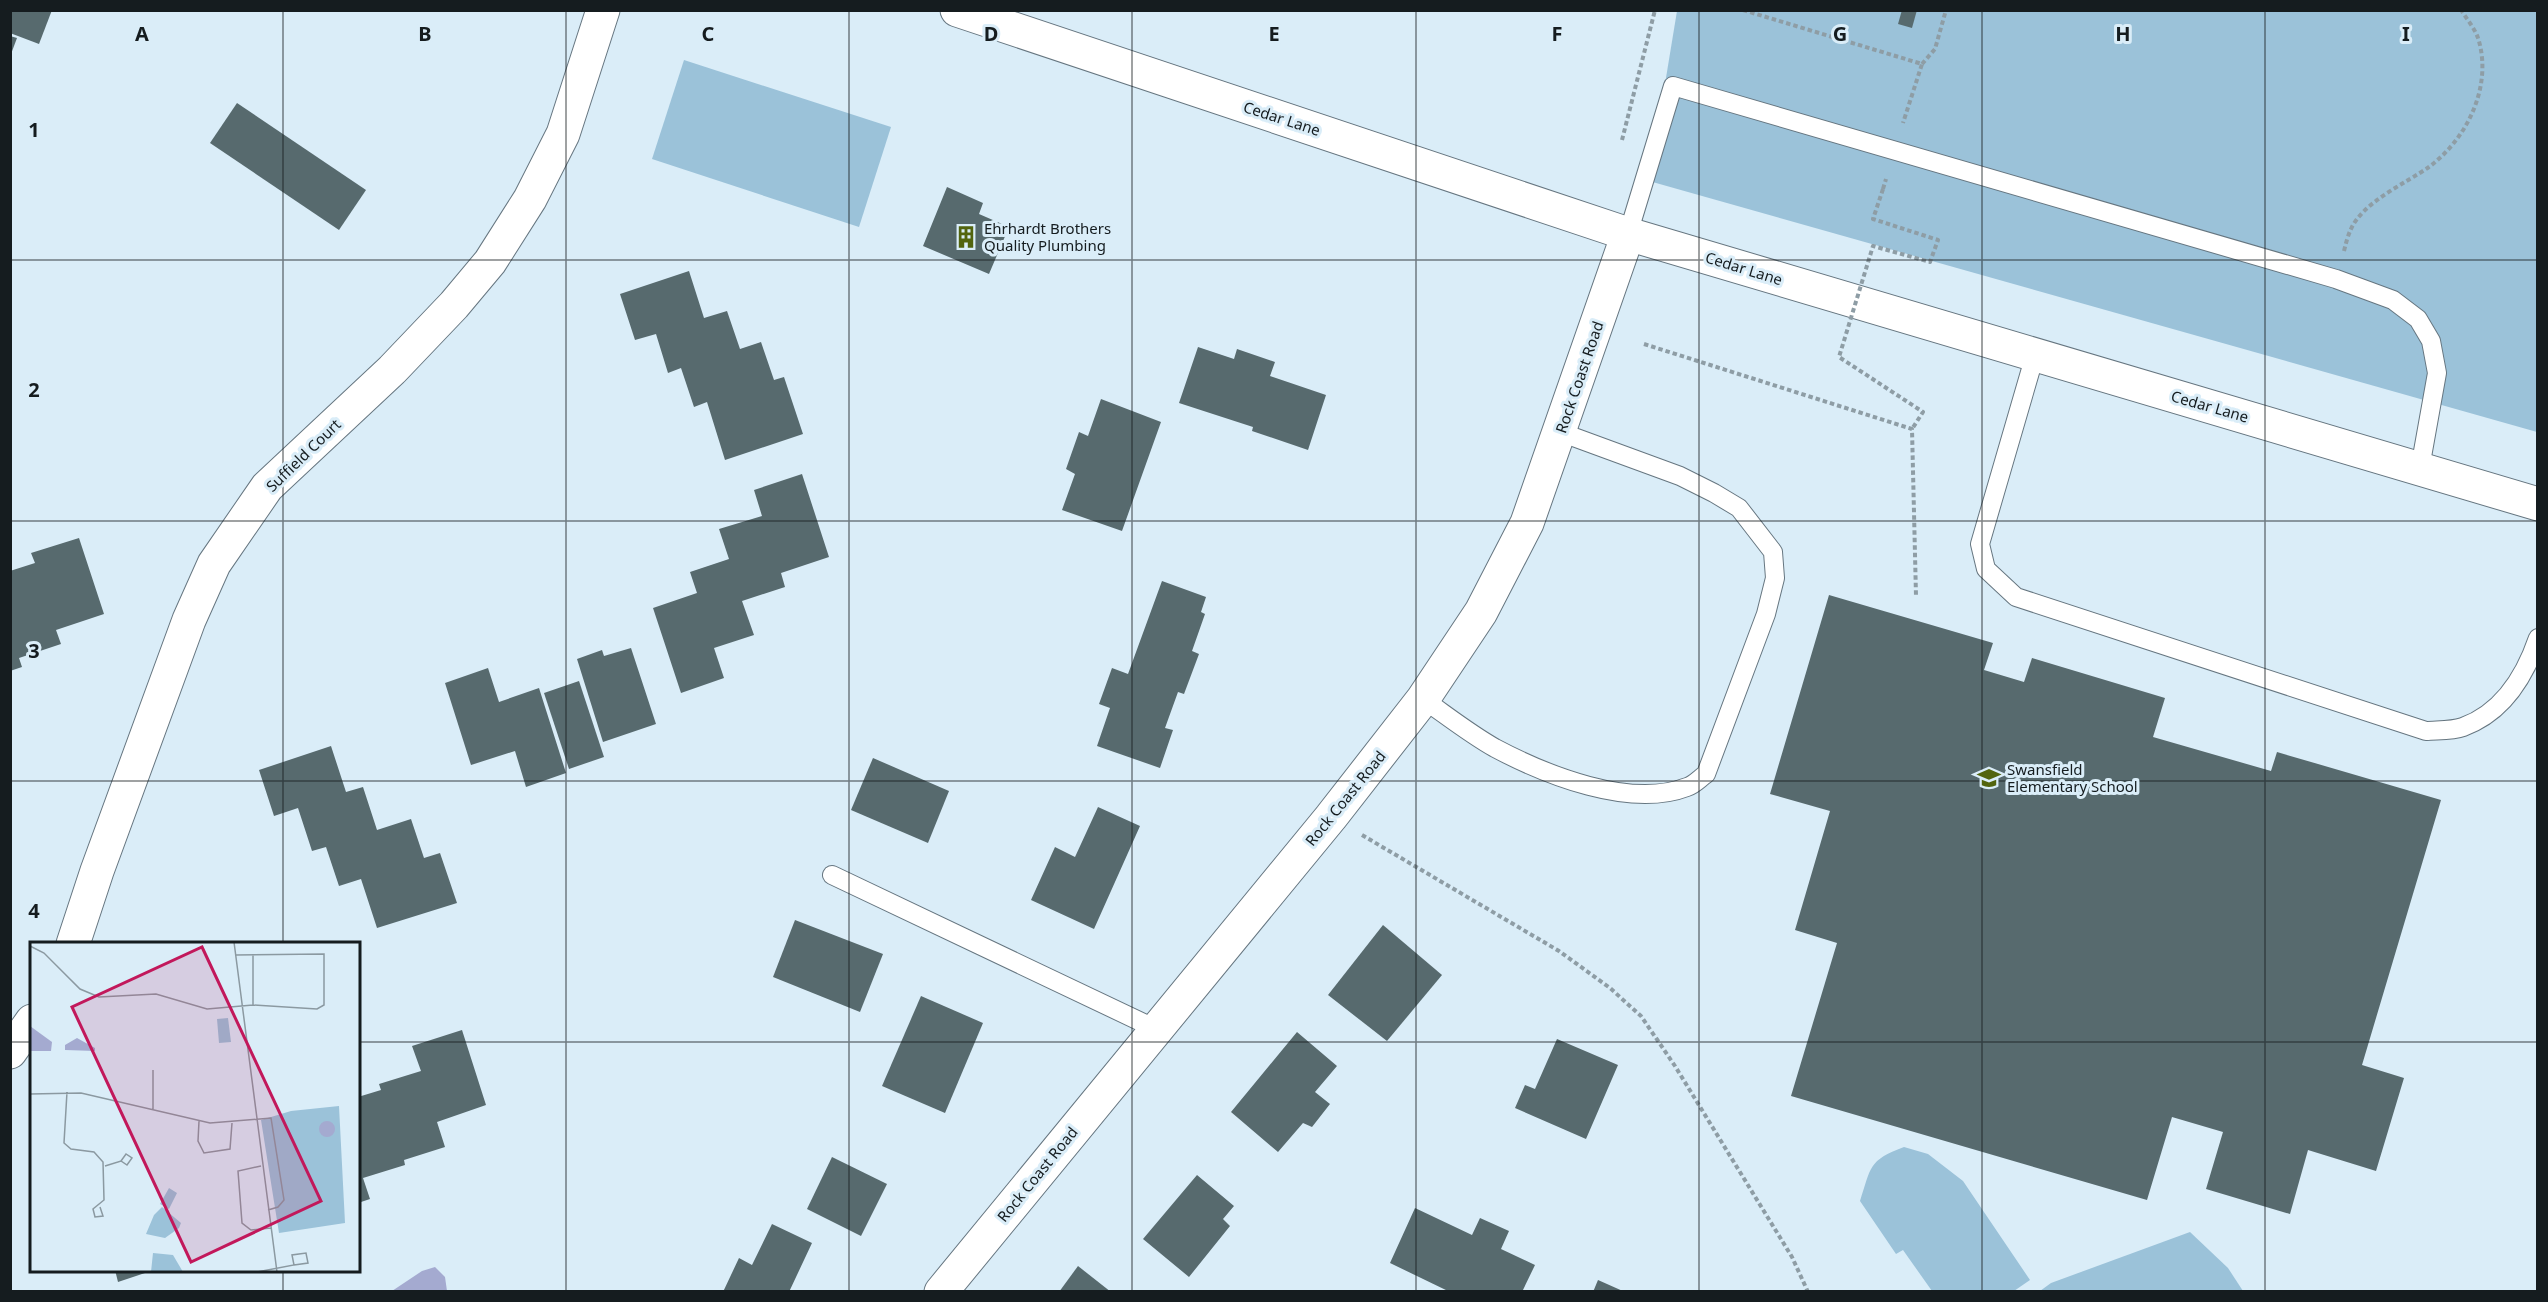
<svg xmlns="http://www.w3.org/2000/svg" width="2548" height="1302" font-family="'Noto Sans',sans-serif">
<rect width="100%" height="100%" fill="#daedf8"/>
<g fill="#9bc2d9">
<path d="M1677,11H2537V432L1649,181Z"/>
<path d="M684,60L891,127L859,227L652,159Z"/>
<path d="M1904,1147L1928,1154L1963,1181L2030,1280L2014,1291H1932L1903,1250L1896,1254L1860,1201C1871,1168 1868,1160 1904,1147Z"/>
<path d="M2190,1232L2228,1268L2243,1291H2040L2051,1283Z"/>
</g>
<path fill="#a4aad0" d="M435,1267L445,1277L447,1291H392L422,1271Z"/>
<g fill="#576a6e">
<path d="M10,10H52L39,44L10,33Z"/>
<path d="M1902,10H1917L1912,28L1898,24Z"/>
<path d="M10,36L17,38L11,54H10Z"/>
<path d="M237,103L366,190L339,230L210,143Z"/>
<path d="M947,187L983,203L979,214L1009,227L989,274L923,246Z"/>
<path d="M689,271L704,318L727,311L740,349L761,342L774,380L784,377L803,434L725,460L707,402L694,407L681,368L668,373L656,334L635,340L620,294Z"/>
<path d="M1198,347L1234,359L1237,349L1275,362L1270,376L1326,395L1308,450L1252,431L1253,427L1179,403Z"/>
<path d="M1101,399L1161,422L1122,531L1062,510L1075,474L1066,469L1079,432L1088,436Z"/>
<path d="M802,474L829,557L781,573L785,587L742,601L754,635L714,648L724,678L681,693L653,608L697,593L690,572L729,559L719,529L762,516L754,490Z"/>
<path d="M79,538L104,614L56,630L61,644L19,658L22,667L10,671V571L35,563L31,553Z"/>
<path d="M1162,581L1206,597L1201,612L1205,614L1192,651L1199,654L1184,694L1178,692L1165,728L1173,730L1160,768L1097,746L1110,708L1099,704L1112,668L1128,674Z"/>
<path d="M1829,595L1993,643L1984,670L2024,682L2032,658L2165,698L2153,737L2271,771L2277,752L2441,800L2362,1065L2404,1078L2376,1171L2308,1150L2290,1214L2206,1189L2223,1132L2172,1117L2147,1200L1791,1096L1837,943L1795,930L1830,811L1770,794Z"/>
<path d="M631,648L656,724L603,742L577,659L602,650L604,656Z"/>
<path d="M488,668L499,702L539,688L566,773L526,787L515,751L471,765L445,683Z"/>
<path d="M579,681L604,757L569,769L544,693Z"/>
<path d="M331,746L346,792L363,787L377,830L411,819L424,858L440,853L457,903L377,928L361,879L339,886L326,847L312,851L298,808L274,816L259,770Z"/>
<path d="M873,758L949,791L928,843L851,810Z"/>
<path d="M1098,807L1140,826L1094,929L1031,900L1055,847L1075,857Z"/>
<path d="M795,920L883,954L860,1012L773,977Z"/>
<path d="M1383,925L1442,975L1387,1041L1328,995Z"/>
<path d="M921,996L983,1023L945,1113L882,1086Z"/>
<path d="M462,1030L486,1105L437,1122L445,1147L404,1160L405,1165L363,1178L370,1199L358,1203V1097L381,1090L379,1084L421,1071L412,1046Z"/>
<path d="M1297,1032L1337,1066L1315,1092L1330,1104L1312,1127L1303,1123L1278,1152L1231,1112Z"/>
<path d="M1557,1039L1618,1065L1586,1139L1515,1108L1525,1085L1535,1089Z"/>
<path d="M832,1157L887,1184L861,1236L807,1209Z"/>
<path d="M1197,1175L1234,1206L1223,1219L1230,1226L1189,1277L1143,1239Z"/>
<path d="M1415,1208L1472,1235L1480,1218L1509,1231L1501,1249L1535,1265L1522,1292H1450L1390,1263Z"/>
<path d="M772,1224L812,1243L789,1292H723L739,1258L752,1265Z"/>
<path d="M1078,1266L1111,1292H1059Z"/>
<path d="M115,1270H151V1271L118,1282Z"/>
<path d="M1598,1280L1625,1292H1593Z"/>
</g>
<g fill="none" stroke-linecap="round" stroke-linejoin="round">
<g stroke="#667680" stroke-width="20">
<g id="service">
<path d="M1628,234L1673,86L2336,279L2393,300L2418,319L2431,341L2437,373L2420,468"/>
<path d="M2035,355L1980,544L1986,569L2016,597L2426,731C2437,730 2452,731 2463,727C2502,713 2525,676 2538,638"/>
<path d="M1423,699C1446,715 1470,734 1495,748C1546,775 1630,809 1687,787C1694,785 1700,778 1706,774L1766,614L1775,578L1773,552L1739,508L1714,493L1680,476L1560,432"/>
<path d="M832,875L1156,1029"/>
</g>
</g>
<g stroke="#667680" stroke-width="35">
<g id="minor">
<path d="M73,944L97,871L189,620L214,564L267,487L392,370L454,305L490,262L530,199L563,134L603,10"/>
<path d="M10,1052L32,1021"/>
<path d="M941,1292L1331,817L1423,699L1481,612L1527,523L1628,234"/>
</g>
</g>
<g stroke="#667680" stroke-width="35">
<path id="secondary" d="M957,10L1628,234L2538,504"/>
</g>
<g stroke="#8e9da5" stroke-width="4" stroke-dasharray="4.5 3" stroke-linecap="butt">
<path d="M1743,10L1922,64L1903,123"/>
<path d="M1922,64L1935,49L1946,10"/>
<path d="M1622,140L1655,10"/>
<path d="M1883,189L1886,179"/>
<path d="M2344,251C2346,243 2348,235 2351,229C2363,202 2406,183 2429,167C2468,138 2493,85 2478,38C2475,29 2467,19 2461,10"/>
<path d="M1644,344L1912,429L1916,596"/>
<path d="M1362,835L1559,951L1610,988L1641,1016L1675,1066L1792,1257L1808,1292"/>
</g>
<use href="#service" stroke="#fff" stroke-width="18"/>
<use href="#minor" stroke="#fff" stroke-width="33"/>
<use href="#secondary" stroke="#fff" stroke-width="33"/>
<path stroke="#8e9da5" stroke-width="4" stroke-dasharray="4.5 3" stroke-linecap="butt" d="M1883,189L1873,219L1938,240L1930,262L1873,246L1839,357L1923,412L1912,429"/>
</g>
<path fill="none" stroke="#151c1f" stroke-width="1.5" stroke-opacity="0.55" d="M283,10V944M566,10V1292M849,10V1292M1132,10V1292M1416,10V1292M1699,10V1292M1982,10V1292M2265,10V1292M10,260H2538M10,521H2538M10,781H2538M10,1042H32M358,1042H2538M283,1270V1292"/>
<defs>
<g id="building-bare" transform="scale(1.8)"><path d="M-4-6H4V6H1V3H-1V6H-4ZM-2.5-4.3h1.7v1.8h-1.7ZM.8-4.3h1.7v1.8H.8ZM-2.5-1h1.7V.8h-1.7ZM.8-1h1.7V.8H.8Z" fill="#52640e" stroke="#daedf8" stroke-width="2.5" paint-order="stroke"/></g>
<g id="school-bare" transform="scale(1.8)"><path d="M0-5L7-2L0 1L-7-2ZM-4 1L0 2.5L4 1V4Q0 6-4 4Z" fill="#52640e" stroke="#daedf8" stroke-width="2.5" paint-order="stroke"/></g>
</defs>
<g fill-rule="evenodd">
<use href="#building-bare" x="966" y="237"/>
<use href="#school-bare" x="1989" y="778"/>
</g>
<g text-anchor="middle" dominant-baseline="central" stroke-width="6" stroke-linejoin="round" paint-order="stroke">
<g font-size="15" fill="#151c1f" stroke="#daedf8">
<text transform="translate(1282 118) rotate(18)">Cedar Lane</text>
<text transform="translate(1744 268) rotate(17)">Cedar Lane</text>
<text transform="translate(1579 377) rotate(-71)">Rock Coast Road</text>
<text transform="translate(2210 406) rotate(16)">Cedar Lane</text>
<text transform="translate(303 455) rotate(-44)">Suffield Court</text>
<text transform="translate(1345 798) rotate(-51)">Rock Coast Road</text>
<text transform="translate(1037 1174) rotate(-51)">Rock Coast Road</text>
</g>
<g font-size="15" fill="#151c1f" stroke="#daedf8" text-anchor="start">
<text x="984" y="228">Ehrhardt Brothers<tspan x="984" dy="17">Quality Plumbing</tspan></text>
<text x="2007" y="769">Swansfield<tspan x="2007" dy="17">Elementary School</tspan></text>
</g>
</g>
<g transform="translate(30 942)">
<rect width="330" height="330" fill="#daedf8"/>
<path d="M198,76L201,100L189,101L187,77ZM309,164L315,281L249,291L231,178L261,169ZM139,246L147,251L139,267L130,262ZM132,265L151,281L149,286L135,296L116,292L124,273ZM123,311L143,313L153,330H121Z" fill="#9bc2d9"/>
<path d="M0,84L22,100L21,109H0ZM47,96L65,106V109L35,108V103ZM289 187a8 8 0 1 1 16 0a8 8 0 1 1-16 0Z" fill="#a4aad0"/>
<path fill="none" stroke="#8b99a1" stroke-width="1.5" d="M204,0L247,330M0,4L14,11L50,47L69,55L126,52L177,67L223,63L287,67L294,63V12L205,13M223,12V63M37,150L34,201L41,207L64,210L73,220L74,258L63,267L65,275L73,274L70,265M0,152L51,151L180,181L241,176L254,258L248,265L238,268M123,168V128M169,179L168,199L174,211L200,207L202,181M75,224L91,219L97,223L102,216L96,212L91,219M231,224L208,229L212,281L221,288L241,286M227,330L264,323L262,313L276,311L278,321L264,323"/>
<path fill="#c2185b" fill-opacity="0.15" stroke="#c2185b" stroke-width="3" d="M172,5L291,259L161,320L42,65Z"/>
<rect width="330" height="330" fill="none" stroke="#151c1f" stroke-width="3"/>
</g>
<g font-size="20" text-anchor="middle" font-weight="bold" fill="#151c1f" stroke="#daedf8" stroke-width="6" stroke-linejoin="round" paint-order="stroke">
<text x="142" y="41">A</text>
<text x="425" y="41">B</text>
<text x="708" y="41">C</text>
<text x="991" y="41">D</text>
<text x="1274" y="41">E</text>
<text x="1557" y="41">F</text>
<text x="1840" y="41">G</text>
<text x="2123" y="41">H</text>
<text x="2406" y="41">I</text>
<text x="34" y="137">1</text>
<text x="34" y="397">2</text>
<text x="34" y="658">3</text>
<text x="34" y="918">4</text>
</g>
<rect width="2548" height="1302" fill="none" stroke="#151c1f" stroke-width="24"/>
</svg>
